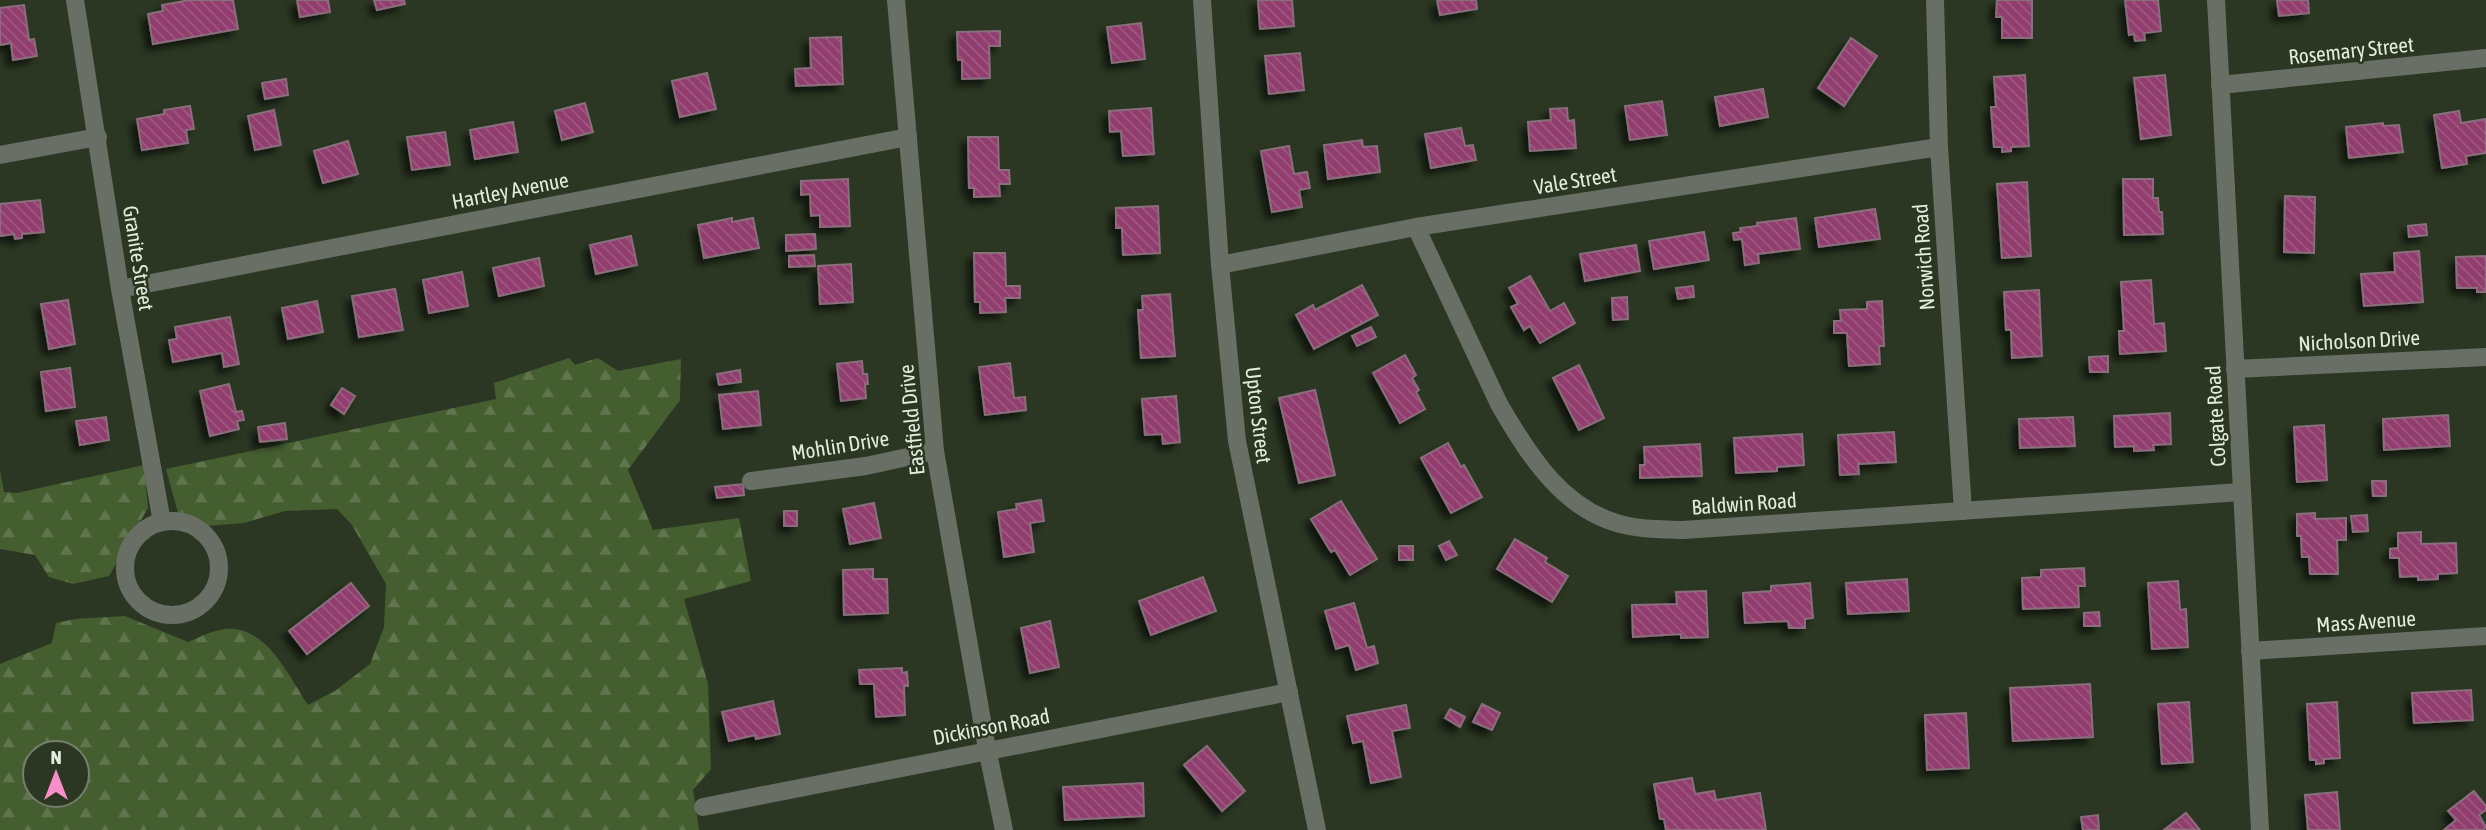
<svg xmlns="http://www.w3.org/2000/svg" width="2486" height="830" font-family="'Asap Condensed',sans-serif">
<defs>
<pattern id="forest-firs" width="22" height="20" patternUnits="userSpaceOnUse" patternTransform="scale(1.75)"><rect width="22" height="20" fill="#455e30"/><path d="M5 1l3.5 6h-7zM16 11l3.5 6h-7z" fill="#60754e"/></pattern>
<pattern id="building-back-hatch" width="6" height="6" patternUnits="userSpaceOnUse" patternTransform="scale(1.75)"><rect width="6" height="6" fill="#913c6d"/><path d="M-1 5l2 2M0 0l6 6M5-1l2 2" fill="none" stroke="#a05881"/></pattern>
<filter id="shadow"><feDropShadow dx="-6" dy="6" stdDeviation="3.5" flood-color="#0009"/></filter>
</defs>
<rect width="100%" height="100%" fill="#2b3722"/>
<g fill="url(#forest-firs)" fill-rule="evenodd">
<path d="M569,358L575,365L598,358L618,371L681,359L680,400L628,470L653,530L739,518L751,581L684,599L708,684L711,769L693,790L699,830H0V664L52,643L56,623L75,619L125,616L188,642C202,636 219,627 235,629C270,633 290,678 308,705L335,691L370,664L384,627L386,584L352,525L337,509L285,511L244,523L206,526L178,513L166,469L496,399L494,383ZM35,753H77V795H35Z"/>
<path d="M144,465L148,508L109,576L73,584L49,577L35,555L0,549V471L4,492L17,493Z"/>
</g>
<g fill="url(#building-back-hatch)" stroke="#896e7c" stroke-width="2" filter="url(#shadow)">
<path d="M190,0H233L238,29L153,44L148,14L163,11L162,5Z"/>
<path d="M297,0H328L330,12L300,17Z"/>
<path d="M374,0H404L405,4L377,10Z"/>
<path d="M1258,0H1292L1294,26L1260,29Z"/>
<path d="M1437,0H1476L1477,9L1440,15Z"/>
<path d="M1997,0H2032V38H2002V17H1996Z"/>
<path d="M2125,0H2158L2161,31L2144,33L2145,40L2135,41L2134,34L2129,35Z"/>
<path d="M2277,0H2308L2309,13L2279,16Z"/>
<path d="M24,5L29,40L34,39L37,56L13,60L11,43L0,45V8Z"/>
<path d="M1141,23L1145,59L1112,63L1107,27Z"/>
<path d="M1000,31V46H989L990,78L962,79V60H958L957,32Z"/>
<path d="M841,37L843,84L796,86L795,69L811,68L810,38Z"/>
<path d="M1851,38L1877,56L1844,106L1818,88Z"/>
<path d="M1300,53L1304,90L1269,94L1265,56Z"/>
<path d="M707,73L716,109L680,117L672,81Z"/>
<path d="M2025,75L2029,146L2011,147V151L2002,152V147H1994L1991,107H1996L1994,77Z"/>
<path d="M2165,75L2171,135L2141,139L2134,78Z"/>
<path d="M286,79L288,95L265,99L262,83Z"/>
<path d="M1763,89L1768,117L1720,126L1715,97Z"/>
<path d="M1662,101L1667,135L1630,140L1625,106Z"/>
<path d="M585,103L593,132L562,140L555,111Z"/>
<path d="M190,106L194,129L186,130L188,143L142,150L137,119L164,114V110Z"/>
<path d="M1151,108L1154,154L1123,156L1121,131L1110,132L1109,111Z"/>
<path d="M1567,108L1568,121L1574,120L1576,148L1530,151L1528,122L1551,120L1550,109Z"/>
<path d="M274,110L281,145L255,150L248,116Z"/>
<path d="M2459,111L2461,123L2486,119V153L2466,156L2467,164L2442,168L2434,115Z"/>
<path d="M513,122L518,152L475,159L470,130Z"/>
<path d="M2383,123V126L2399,125L2403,152L2349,158L2346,127Z"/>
<path d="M1461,128L1465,146L1473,145L1476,160L1431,168L1425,134Z"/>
<path d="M445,132L450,165L412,170L407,137Z"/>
<path d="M968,137H998L999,170H1009L1010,184H999L1000,196L974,197V188H969Z"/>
<path d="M1362,140L1363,147L1377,146L1380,172L1328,179L1324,145Z"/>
<path d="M348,141L358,174L323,183L314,151Z"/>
<path d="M1289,146L1294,174L1307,172L1310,188L1299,190L1302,207L1272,212L1261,151Z"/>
<path d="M848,179L850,226L820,227V215L811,216L810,194L801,195V181Z"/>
<path d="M2123,179H2153V198H2158L2159,212H2162L2163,234L2124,235Z"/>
<path d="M2027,182L2031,256L2002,258L1997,184Z"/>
<path d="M2285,196L2315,197L2314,253L2284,252Z"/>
<path d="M40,200L44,232L22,234V238L15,239L14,234L0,236V204Z"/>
<path d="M1158,206L1160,253L1123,255L1122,228H1116V208Z"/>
<path d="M1875,209L1880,239L1819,247L1815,218Z"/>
<path d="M732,218V222L753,218L759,248L704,258L698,225Z"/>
<path d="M1796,218L1800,249L1758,254L1759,263L1745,265L1742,239L1734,240L1733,233L1741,232L1740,228L1757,226V223Z"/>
<path d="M2426,224L2427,235L2409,237L2408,226Z"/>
<path d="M1704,232L1709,260L1654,269L1649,241Z"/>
<path d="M815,234L816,249L786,251V235Z"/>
<path d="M631,236L637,265L596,274L590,245Z"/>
<path d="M1636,245L1640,271L1585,281L1580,254Z"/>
<path d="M2419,251L2423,302L2364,306L2361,274L2395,272L2394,253Z"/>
<path d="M974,253H1005L1006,286H1020V298H1005L1006,312L980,313V302H975Z"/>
<path d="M814,255L815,266L789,267V256Z"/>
<path d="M2486,256V292H2477V288H2457L2456,257Z"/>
<path d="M539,258L544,286L499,296L493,268Z"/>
<path d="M851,264L853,302L820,304L818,266Z"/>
<path d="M462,272L468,306L429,313L423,280Z"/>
<path d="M1530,276L1550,311L1564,303L1575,323L1540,343L1530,326L1524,330L1511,307L1518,304L1509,288Z"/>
<path d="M2151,280L2154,324L2164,323L2166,351L2120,354L2119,331H2124L2121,282Z"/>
<path d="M1362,285L1378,315L1314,349L1296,315L1313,305L1315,310Z"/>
<path d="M1693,286L1694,297L1678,299L1676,288Z"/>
<path d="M395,289L403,330L359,337L352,296Z"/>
<path d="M2039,290L2042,356L2012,358L2011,330H2006L2004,292Z"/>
<path d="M1170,294L1175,356L1141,358L1138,310H1143L1142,296Z"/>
<path d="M1627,297L1628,319L1613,320L1612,298Z"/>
<path d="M68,300L75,344L49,349L41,304Z"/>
<path d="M317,301L323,332L288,339L282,308Z"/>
<path d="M1882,301L1884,346H1879L1880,364L1849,366L1847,333H1834V321H1841L1840,310L1867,309V302Z"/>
<path d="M230,317L239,364L224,367L222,353L173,362L169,340L177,339L175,327Z"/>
<path d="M1371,327L1376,337L1357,346L1352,336Z"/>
<path d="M1405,355L1416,375L1412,378L1419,390L1416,392L1425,409L1400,423L1373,373Z"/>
<path d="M2108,356V372H2090L2089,357Z"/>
<path d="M862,361L863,374H867L868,384H865L866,398L841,401L837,364Z"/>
<path d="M1010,363L1014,398L1025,397L1026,410L985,415L979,367Z"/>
<path d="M1579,365L1604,418L1579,430L1553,378Z"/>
<path d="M70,368L75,407L46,411L41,372Z"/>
<path d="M740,370L741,382L719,385L717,374Z"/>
<path d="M229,384L236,412L242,411L244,420L237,421L239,429L210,436L200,391Z"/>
<path d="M342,388L355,396L344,414L331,405Z"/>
<path d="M1315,390L1335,475L1299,483L1279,398Z"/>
<path d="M758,391L761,425L723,429L719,395Z"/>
<path d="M1176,396L1180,442L1163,444L1162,434L1145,435L1142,399Z"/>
<path d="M2170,413L2171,444L2153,445L2154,450L2134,451V446L2115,447L2114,416Z"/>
<path d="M2448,415L2450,446L2384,450L2383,419Z"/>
<path d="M106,417L109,440L80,445L76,421Z"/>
<path d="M2073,417L2075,446L2020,448L2019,419Z"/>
<path d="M285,423L287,439L260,442L258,427Z"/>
<path d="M2324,425L2327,480L2297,482L2294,427Z"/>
<path d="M1894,432L1896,462L1858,464L1859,474L1840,475L1838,435Z"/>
<path d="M1802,434L1804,465L1777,467V471L1736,473L1734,438Z"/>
<path d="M1448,443L1461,467L1464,465L1482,497L1451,513L1421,458Z"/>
<path d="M1700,444L1702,476L1640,478V465H1645L1644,447Z"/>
<path d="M2372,481H2386V496H2373Z"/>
<path d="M743,484L744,495L717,498L715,487Z"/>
<path d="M1041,500L1044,521L1030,523L1034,552L1004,557L998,512L1017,509L1016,504Z"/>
<path d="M1341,501L1377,559L1350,575L1335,550L1331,552L1311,519Z"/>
<path d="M874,503L881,538L850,544L843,509Z"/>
<rect x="784" y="511" width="13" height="15"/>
<path d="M2315,513V519L2346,518V540H2337L2338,574H2310L2309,557H2302L2301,536H2297V514Z"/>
<path d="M2367,515L2368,531L2353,532L2351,516Z"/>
<path d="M2421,532V544L2456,543L2457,573L2438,574V579L2418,580V576L2400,577L2399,558H2390V549L2398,548V533Z"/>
<path d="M1515,539L1547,558L1545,562L1568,576L1552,602L1497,569Z"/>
<path d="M1449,541L1457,555L1446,560L1439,546Z"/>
<rect x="1399" y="546" width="14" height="14"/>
<path d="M2084,568L2085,586H2078L2079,607L2023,609L2022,578L2041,577V570Z"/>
<path d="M873,569V579H887L888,613L844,615L843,570Z"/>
<path d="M1203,577L1216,611L1151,635L1139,601Z"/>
<path d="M1907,579L1909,611L1848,614L1846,583Z"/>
<path d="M2178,581L2180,610L2186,609L2188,647L2152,649L2148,583Z"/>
<path d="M351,583L369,606L307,654L289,631Z"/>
<path d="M1810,583L1813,618L1805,619V628H1789L1788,621L1745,623L1743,593L1771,591V586Z"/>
<path d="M1706,591L1708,637L1681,638V634L1633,637L1632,605L1677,604L1676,592Z"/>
<path d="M1354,603L1367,648L1374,646L1378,663L1356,670L1349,645L1336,649L1325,611Z"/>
<path d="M2099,612L2100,626H2084V613Z"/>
<path d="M1050,621L1059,667L1030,673L1021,628Z"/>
<path d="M902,668V673L907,672L908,686H904L905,715L876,717L874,684H860L859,670Z"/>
<path d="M2090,684L2093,737L2013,741L2010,688Z"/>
<path d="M2471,690L2473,720L2414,723L2412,693Z"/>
<path d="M773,701L780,734L756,739L755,735L729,741L722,712Z"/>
<path d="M2189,702L2193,762L2162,764L2158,704Z"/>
<path d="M2337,702L2340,758L2324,759V763L2316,764V760H2310L2307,704Z"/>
<path d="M1482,704L1500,713L1492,730L1473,722Z"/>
<path d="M1406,705L1410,728L1392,731L1401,777L1371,783L1363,741L1353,743L1347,716Z"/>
<path d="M1450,709L1465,717L1460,727L1445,718Z"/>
<path d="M1966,713L1969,768L1927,770L1925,715Z"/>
<path d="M1207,746L1245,791L1222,811L1184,765Z"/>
<path d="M1692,778L1695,794L1714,791L1716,800L1760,793L1766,830H1666L1664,819H1660L1654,784Z"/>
<path d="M1143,783L1144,816L1065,820L1063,787Z"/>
<path d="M2474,791L2486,806V810L2479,815L2486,827L2483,830H2444L2456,820L2448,811Z"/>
<path d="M2337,792L2340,830H2308L2305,795Z"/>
<path d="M2186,813L2200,830L2165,829Z"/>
<path d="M2098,815L2099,830H2083L2081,817Z"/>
</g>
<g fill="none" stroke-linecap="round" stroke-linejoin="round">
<g stroke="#696f65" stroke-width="18">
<path d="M75,0L120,289L162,522"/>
<path d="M896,0L935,451L987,749L1004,830"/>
<path d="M1202,0L1220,265L1237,441L1317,830"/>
<path d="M1935,0L1939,147L1963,511"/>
<path d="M2216,0L2260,830"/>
<path d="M2220,85L2486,58"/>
<path d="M0,155L98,137"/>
<path d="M1416,227L1499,404C1529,456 1565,514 1629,526C1647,530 1665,529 1683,530L2241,492"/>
<path d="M1220,265L1416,227L1939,147"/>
<path d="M120,289L908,137"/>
<path d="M2235,369L2486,357"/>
<path d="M751,481L866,466L935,451"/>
<circle cx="172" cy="568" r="47"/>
<path d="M2250,651L2486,636"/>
<path d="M703,807L1289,692"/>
</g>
</g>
<g text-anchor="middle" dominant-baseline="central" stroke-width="5" stroke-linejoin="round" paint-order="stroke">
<g font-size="21" fill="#e3ebdd" stroke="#2b3722">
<text transform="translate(2351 50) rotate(-6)">Rosemary Street</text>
<text transform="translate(1575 180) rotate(-9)">Vale Street</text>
<text transform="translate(510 190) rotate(-11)">Hartley Avenue</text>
<text transform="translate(1923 257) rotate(-94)">Norwich Road</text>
<text transform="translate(139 258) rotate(81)">Granite Street</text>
<text transform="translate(2359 340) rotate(-3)">Nicholson Drive</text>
<text transform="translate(1259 415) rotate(83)">Upton Street</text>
<text transform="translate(2215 416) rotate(-93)">Colgate Road</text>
<text transform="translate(911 420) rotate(-96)">Eastfield Drive</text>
<text transform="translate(840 445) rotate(-9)">Mohlin Drive</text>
<text transform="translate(1744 503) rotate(-4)">Baldwin Road</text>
<text transform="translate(2366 621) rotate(-4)">Mass Avenue</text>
<text transform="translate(991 726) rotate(-11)">Dickinson Road</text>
</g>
</g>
<g transform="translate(56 774)"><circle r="33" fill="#2b3722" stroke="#757f6d" stroke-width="2"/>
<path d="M0-5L12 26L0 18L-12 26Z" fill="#f98fc9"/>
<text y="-10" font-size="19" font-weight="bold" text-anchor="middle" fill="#e3ebdd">N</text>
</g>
</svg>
